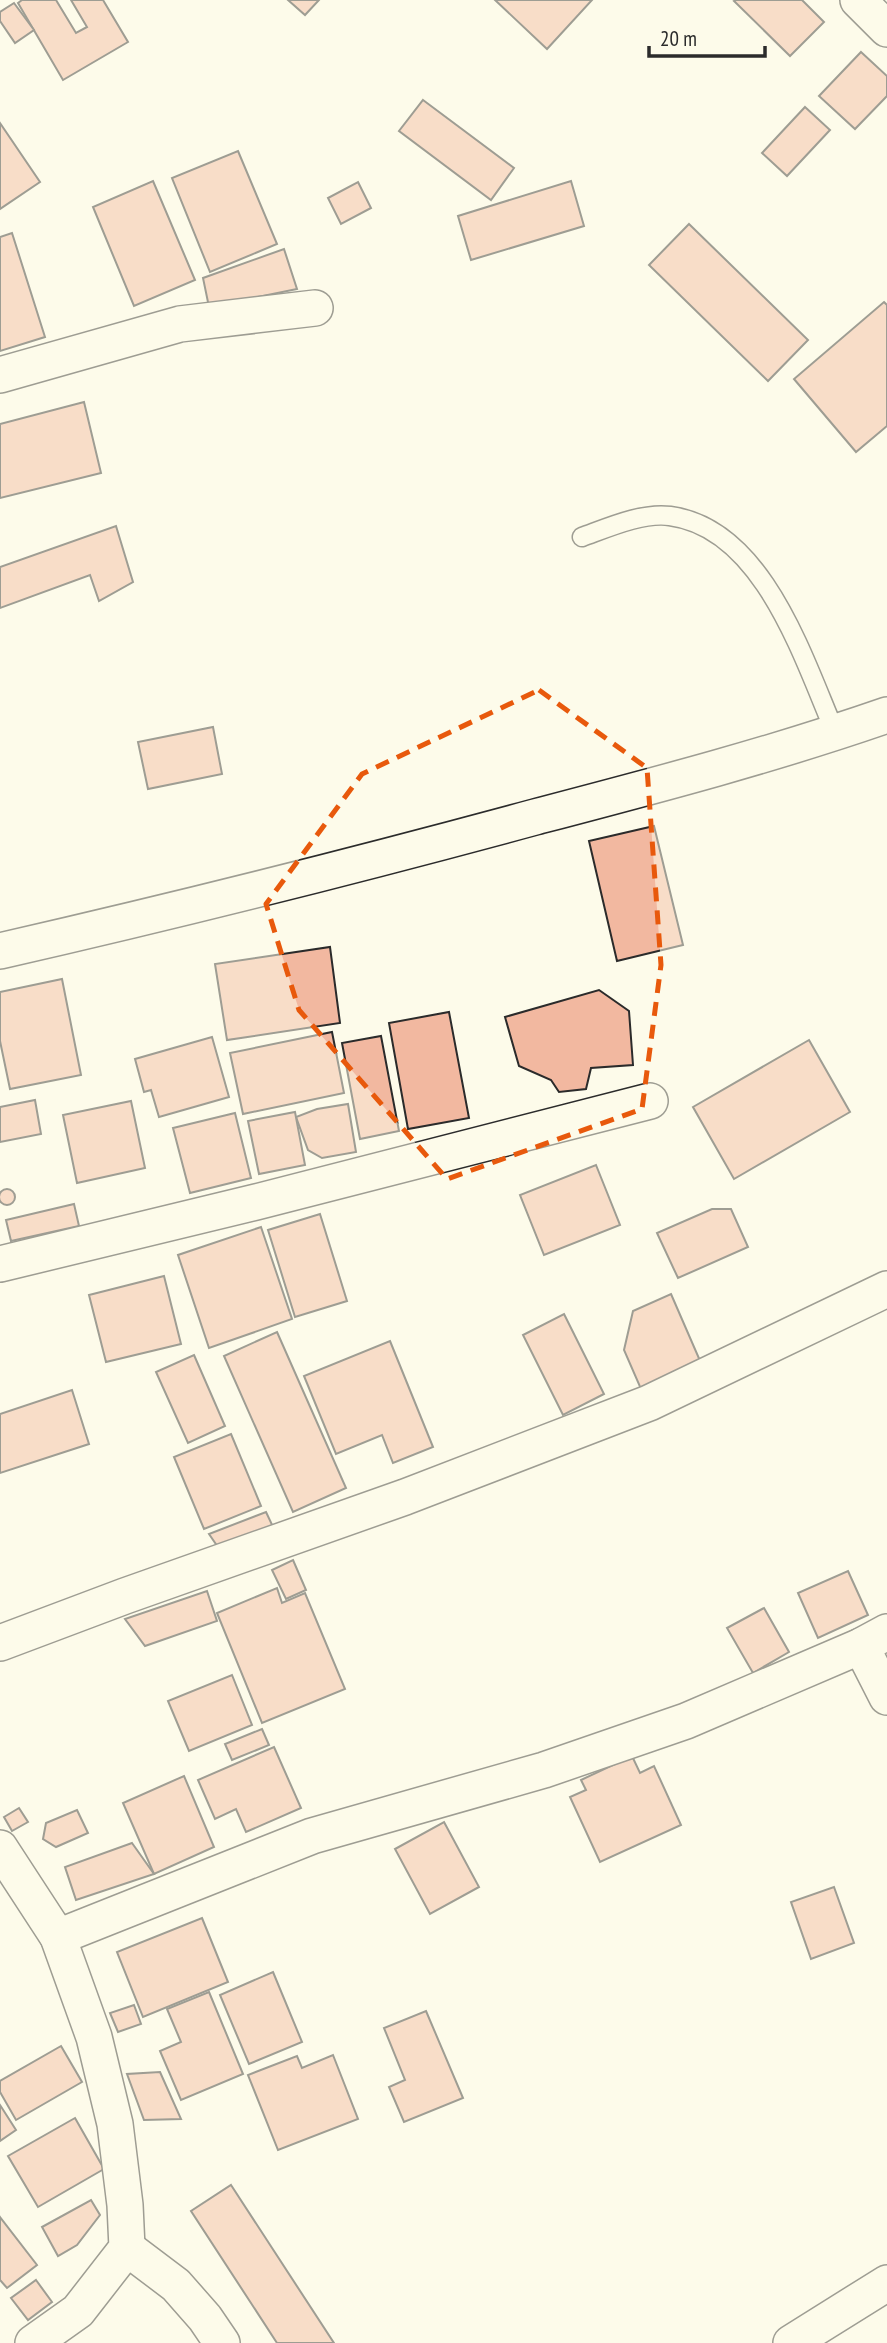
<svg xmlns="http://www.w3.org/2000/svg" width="887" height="2343" font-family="'PT Sans Narrow',sans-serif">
<rect width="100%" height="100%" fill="#fdfbea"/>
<g fill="#f2b8a0" stroke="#2b2b2b" stroke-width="2">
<path d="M22,0H56L76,33L87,27L71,0H103L128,42L63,80L18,3Z"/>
<path d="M288,0H319L305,15Z"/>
<path d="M495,0H592L547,49Z"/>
<path d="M736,0H802L824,22L790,56L734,1Z"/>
<path d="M14,3L34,30L15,43L0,21V12Z"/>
<path d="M861,52L887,76V96L855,129L819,96Z"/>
<path d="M423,100L514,168L491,200L399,131Z"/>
<path d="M805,107L830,130L787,176L762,153Z"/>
<path d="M0,123L40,182L0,209Z"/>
<path d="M238,151L277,244L210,272L172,178Z"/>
<path d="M153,181L195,280L134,306L93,207Z"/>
<path d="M571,181L584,226L471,260L458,216Z"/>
<path d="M358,182L371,208L341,224L328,198Z"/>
<path d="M689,224L808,340L768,381L649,265Z"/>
<path d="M12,233L45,337L0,351V237Z"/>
<path d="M284,249L297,289L209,307L203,278Z"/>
<path d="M884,302L887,305V426L856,452L794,379Z"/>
<path d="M84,402L101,473L0,498V424Z"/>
<path d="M116,526L133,582L99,601L90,575L0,608V567Z"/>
<path d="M213,727L222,774L148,789L138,742Z"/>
<path d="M654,826L683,945L617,961L589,841Z"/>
<path d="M330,947L340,1023L227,1040L215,964Z"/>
<path d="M62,979L81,1075L10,1089L0,1041V992Z"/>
<path d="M599,990L629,1011L633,1065L591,1068L586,1089L559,1092L551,1080L519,1066L505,1017Z"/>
<path d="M449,1012L469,1118L408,1129L389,1023Z"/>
<path d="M332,1032L344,1093L243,1114L230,1053Z"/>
<path d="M381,1036L399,1131L360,1139L342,1043Z"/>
<path d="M212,1037L229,1097L159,1117L151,1090L144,1092L135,1059Z"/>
<path d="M809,1040L850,1112L734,1179L693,1107Z"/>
<path d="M35,1100L41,1134L0,1142V1107Z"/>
<path d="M131,1101L145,1168L77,1183L63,1115Z"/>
<path d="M348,1104L356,1152L322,1158L308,1150L296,1117L317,1109Z"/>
<path d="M295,1112L305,1165L259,1174L248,1121Z"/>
<path d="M235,1113L251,1178L190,1193L173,1128Z"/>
<path d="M596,1165L620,1225L544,1255L520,1195Z"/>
<circle cx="7" cy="1197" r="8"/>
<path d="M74,1204L79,1226L11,1241L6,1220Z"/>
<path d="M712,1209H731L748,1247L678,1278L657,1233Z"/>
<path d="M320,1214L347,1301L295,1317L268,1230Z"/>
<path d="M261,1227L292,1319L209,1348L178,1255Z"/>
<path d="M164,1276L181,1344L106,1362L89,1295Z"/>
<path d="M671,1294L701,1363L641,1389L624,1350L633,1311Z"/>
<path d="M564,1314L604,1394L563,1415L523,1335Z"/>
<path d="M277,1332L346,1488L293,1512L224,1356Z"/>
<path d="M390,1341L433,1447L393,1463L382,1435L336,1454L304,1376Z"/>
<path d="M194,1355L225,1426L188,1443L156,1372Z"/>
<path d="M72,1390L89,1444L0,1473V1414Z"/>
<path d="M231,1434L261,1506L204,1529L174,1457Z"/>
<path d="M266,1512L274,1529L220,1550L209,1534Z"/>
<path d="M293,1560L306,1590L286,1599L272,1570Z"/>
<path d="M848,1571L868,1615L818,1638L798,1593Z"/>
<path d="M277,1588L282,1603L305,1593L345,1689L262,1723L217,1613Z"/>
<path d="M207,1591L217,1621L145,1646L125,1619Z"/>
<path d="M764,1608L789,1652L753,1673L727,1628Z"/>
<path d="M232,1675L252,1725L189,1751L168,1701Z"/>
<path d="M262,1729L269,1745L232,1760L225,1744Z"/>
<path d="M274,1747L301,1808L246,1832L236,1809L215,1819L198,1780Z"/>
<path d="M632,1756L640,1773L654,1766L681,1825L600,1862L570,1797L586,1790L581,1780Z"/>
<path d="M184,1776L214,1847L154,1874L123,1803Z"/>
<path d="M19,1808L28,1822L12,1831L4,1817Z"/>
<path d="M77,1810L88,1833L56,1847L43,1839L46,1823Z"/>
<path d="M444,1822L479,1887L430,1914L395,1849Z"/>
<path d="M132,1843L154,1874L76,1900L65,1867Z"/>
<path d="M834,1887L854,1943L811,1959L791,1902Z"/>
<path d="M202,1918L228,1982L143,2017L117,1952Z"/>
<path d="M273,1972L302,2042L249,2064L220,1995Z"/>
<path d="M209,1992L243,2074L181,2100L160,2051L181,2042L167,2009Z"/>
<path d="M134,2005L141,2024L118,2032L110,2013Z"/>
<path d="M426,2011L463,2098L404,2122L389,2087L405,2080L384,2028Z"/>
<path d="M61,2046L82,2082L16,2120L0,2092V2081Z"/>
<path d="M333,2055L358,2119L278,2150L248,2075L297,2056L302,2068Z"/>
<path d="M160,2072L181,2119L144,2120L127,2074Z"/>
<path d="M0,2105L16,2130L0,2141Z"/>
<path d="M75,2118L104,2169L38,2207L8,2156Z"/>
<path d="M231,2185L334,2343H277L191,2211Z"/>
<path d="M91,2200L100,2215L77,2245L58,2256L42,2227Z"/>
<path d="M0,2217L37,2265L7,2288L0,2280Z"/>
<path d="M36,2280L52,2302L28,2320L11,2298Z"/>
</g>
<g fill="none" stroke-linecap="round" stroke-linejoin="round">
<g stroke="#2b2b2b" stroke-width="21">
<path id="service" d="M582,537C607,528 643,512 670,516C763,528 803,658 835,732"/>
</g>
<g stroke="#2b2b2b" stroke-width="38">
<g id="minor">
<path d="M858,0L887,29"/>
<path d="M0,375L180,324L315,308"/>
<path d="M0,951C179,910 358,865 535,817C653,786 772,755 887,715"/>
<path d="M0,1264L256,1202L650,1101"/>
<path d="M0,1643L125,1596L405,1497L649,1403L887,1289"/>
<path d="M861,1646L887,1697"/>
<path d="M0,1848L58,1937L94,2037L115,2124L125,2205L127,2248L78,2311L33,2343"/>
<path d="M58,1937L312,1836L544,1770L686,1721L861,1646L887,1632"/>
<path d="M127,2248L176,2285L205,2318L222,2343"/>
<path d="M791,2343L887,2283"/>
</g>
</g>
<use href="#service" stroke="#fdfbea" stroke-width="18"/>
<use href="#minor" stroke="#fdfbea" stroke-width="35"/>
</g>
<path d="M0 0H887V2343H0ZM539,690L647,768L661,965L642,1109L447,1179L299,1010L266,904L362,774Z" fill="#fdfbea" fill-opacity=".55" fill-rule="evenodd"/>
<path fill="none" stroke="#e8590c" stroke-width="5" stroke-dasharray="14 9" stroke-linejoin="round" d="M539,690L647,768L661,965L642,1109L447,1179L299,1010L266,904L362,774Z"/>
<path d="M649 46v10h116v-10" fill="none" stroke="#2b2b2b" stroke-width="3.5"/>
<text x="660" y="46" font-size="21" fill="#2b2b2b" stroke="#fdfbea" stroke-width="5" paint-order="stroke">20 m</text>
</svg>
